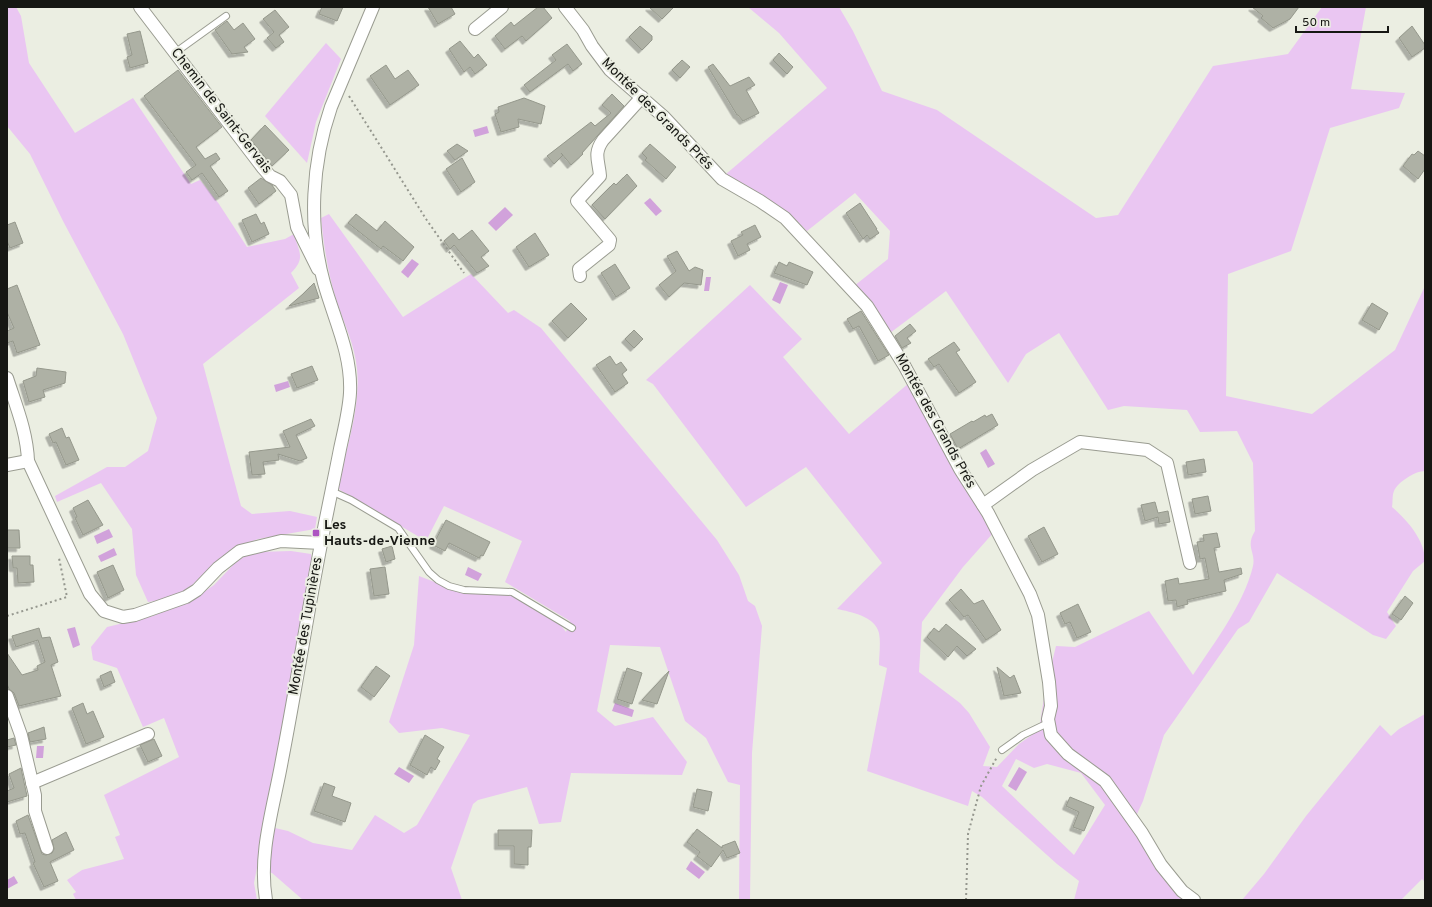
<svg xmlns="http://www.w3.org/2000/svg" width="1432" height="907" font-family="Overpass,sans-serif">
<defs>
<filter id="shadow"><feDropShadow dx="-3.5" dy="3.5" stdDeviation="0" flood-color="#0004"/></filter>
</defs>
<rect width="100%" height="100%" fill="#ebeee2"/>
<g fill="#eac6f2" fill-rule="evenodd">
<path d="M7,7H16L21,16L29,63L75,133L133,98L191,184L200,180L219,204L247,247L285,239L294,234C299,252 306,258 291,273L299,288L203,364L241,506L252,514L290,511L317,517L315,529L258,539L238,547L219,559L186,591L173,598L148,602L136,575L132,529L101,483L57,502L55,496L107,467H125L148,451L157,418L123,334L63,221L30,154L7,126Z"/>
<path d="M748,7H839L853,31L882,91L937,110L1096,218L1118,215L1213,66L1288,54L1322,7H1366L1351,89L1405,93L1399,108L1330,128L1291,251L1228,274L1226,396L1312,414L1395,350L1425,286V471C1415,471 1398,482 1394,491C1392,495 1393,502 1392,507C1407,520 1425,540 1425,561L1413,571L1387,612L1396,626L1386,639L1373,635L1277,573L1249,622L1238,629L1164,735L1143,801L1132,825L1188,900H1074L1079,881L1057,864L982,797L972,791L968,806L867,771L887,668L879,665C879,655 881,643 879,633C875,616 851,612 837,609L882,563L806,467L746,507L653,384L646,380L750,285L802,339L783,357L849,434L909,383L943,450L994,532L963,567L922,622L919,672L960,703L969,713L990,747L983,766L997,767L1019,744L1039,730L1045,691L1056,646L1075,647L1149,611L1193,675C1214,643 1244,604 1253,566C1256,552 1245,547 1255,531L1253,463L1237,431L1200,432L1187,410L1124,406L1108,410L1059,333L1026,354L1008,383L946,291L890,333L854,286L888,259L890,231L855,193L807,231L797,221L726,174L827,88L779,33ZM1016,759L1034,768L1047,764L1081,773L1105,805L1074,855L1002,786Z"/>
<path d="M326,43L341,59L316,122L307,163L265,116Z"/>
<path d="M329,214L403,317L471,274L508,313L514,310L541,328L717,540L739,575L748,601L755,606L762,626L752,753L750,900H739L740,785L728,782L706,738L685,721L660,647L610,645L597,711L615,726L653,717L687,762L682,775L571,773L561,822L539,824L527,787L478,800L473,804L451,868L462,900H303L272,873L266,872L268,850L275,828L288,831L313,843L352,850L375,815L404,833L417,825L470,735L442,728L399,733L389,722L414,645L419,576L463,593L508,594L519,598L559,623L566,632L570,621L505,582L522,541L444,506L426,541L340,490L338,486C346,448 361,408 357,369C355,345 344,324 337,302C328,275 324,246 321,218Z"/>
<path d="M291,551L311,554L312,559L287,704L261,833L258,862L254,883L257,900H76L73,894L76,892L67,880L82,870L124,859L115,837L120,835L104,795L179,757L164,718L143,727L117,668L93,660L91,647L107,627L153,616L198,596L214,585L234,564L246,555L258,552Z"/>
<path d="M1425,714V882L1422,879L1401,900H1242L1264,874L1306,816L1380,725L1391,736L1399,729Z"/>
</g>
<g fill="#d1a2db">
<path d="M487,126L489,133L475,137L473,130Z"/>
<path d="M650,198L662,211L656,216L644,203Z"/>
<path d="M505,207L513,215L496,231L488,223Z"/>
<path d="M412,259L419,264L408,278L401,272Z"/>
<path d="M706,277H711L709,291H704Z"/>
<path d="M780,282L788,285L780,304L772,300Z"/>
<path d="M288,381L290,387L276,392L274,385Z"/>
<path d="M986,449L995,464L988,468L980,453Z"/>
<path d="M109,529L113,537L97,544L94,536Z"/>
<path d="M114,548L117,555L101,562L98,556Z"/>
<path d="M468,567L482,574L478,581L465,575Z"/>
<path d="M75,627L80,645L73,648L67,629Z"/>
<path d="M615,703L634,710L632,717L612,711Z"/>
<path d="M37,746H44L43,758H36Z"/>
<path d="M399,767L414,776L409,783L394,774Z"/>
<path d="M1019,767L1027,772L1016,791L1008,786Z"/>
<path d="M691,861L705,872L699,879L686,869Z"/>
<path d="M14,876L18,883L7,889V880Z"/>
</g>
<g fill="#aeb1a5" stroke="#95988c" filter="url(#shadow)">
<path d="M322,7H343L337,21L319,14Z"/>
<path d="M428,7H451L455,14L438,24Z"/>
<path d="M538,7H543L552,18L526,41L522,36L505,49L495,36L511,22L514,26Z"/>
<path d="M649,7H674L662,19Z"/>
<path d="M1252,7H1299L1290,19L1273,28L1261,18L1263,16Z"/>
<path d="M275,10L289,27L279,35L284,42L276,48L267,38L274,32L263,19Z"/>
<path d="M227,21L234,30L243,23L255,39L244,47L248,52L232,54L215,30Z"/>
<path d="M640,26L652,36V40L642,50L629,37Z"/>
<path d="M1412,26L1425,45V48L1412,57L1399,38Z"/>
<path d="M140,31L148,63L130,68L127,57L132,55L127,34Z"/>
<path d="M460,41L474,58L478,54L487,65L475,74L470,67L464,72L449,49Z"/>
<path d="M567,44L582,64L573,71L568,64L530,92L524,85L556,60L552,55Z"/>
<path d="M779,53L793,67L787,74L773,60Z"/>
<path d="M682,60L690,67L680,78L672,70Z"/>
<path d="M713,64L730,86L749,77L755,85L746,90L759,113L743,121L738,115H737L708,67Z"/>
<path d="M386,65L395,79L408,70L419,85L390,105L370,76Z"/>
<path d="M178,70L222,127L196,147L205,159L216,153L220,159L210,166L228,191L219,197L202,173L192,180L186,172L196,165L144,96Z"/>
<path d="M612,94L624,106L582,153L583,154L571,165L561,153L563,155L554,164L547,156L591,122L595,126L611,113L602,105Z"/>
<path d="M524,98L545,106L541,124L518,119L519,127L501,132L495,114L499,112L498,107Z"/>
<path d="M265,125L289,150L272,166L251,140Z"/>
<path d="M457,144L468,151L455,160L447,151Z"/>
<path d="M650,144L676,167L666,179L645,160L647,158L642,153Z"/>
<path d="M1418,151L1425,156V169L1418,179L1403,166L1412,154L1414,155Z"/>
<path d="M462,158L475,182L461,192L446,169Z"/>
<path d="M627,174L637,186L605,219L592,205L614,183L616,185Z"/>
<path d="M261,178L272,185L276,191L259,204L248,188Z"/>
<path d="M860,203L877,229H876L879,233L870,239L867,235L863,239L846,213Z"/>
<path d="M256,214L261,224L264,222L269,234L252,242L242,220Z"/>
<path d="M356,214L377,231L385,221L414,247L403,261L383,246L381,249L348,223Z"/>
<path d="M15,222L23,243L10,248L7,241V225Z"/>
<path d="M755,225L761,237L747,244L750,250L738,256L731,241L743,235L741,232Z"/>
<path d="M472,230L489,251L481,257L489,266L477,273L454,245L450,249L444,241L453,233L459,240Z"/>
<path d="M535,233L549,255L529,267L516,247Z"/>
<path d="M677,251L689,271L695,267L703,270L701,285L684,283L669,297L659,285L676,271L667,256Z"/>
<path d="M779,262L787,266L789,262L813,272L807,285L774,273Z"/>
<path d="M615,264L630,288L616,297L601,273Z"/>
<path d="M314,283L319,298L289,306L303,294Z"/>
<path d="M17,285L40,345L17,353L13,341L7,343V331L14,328L7,312V289Z"/>
<path d="M571,303L587,319L568,338L552,321Z"/>
<path d="M1372,303L1388,313L1379,330L1362,320Z"/>
<path d="M861,311L889,355L878,361L859,326L853,329L847,319Z"/>
<path d="M910,324L916,331L907,338L911,343L902,348L895,336Z"/>
<path d="M634,330L643,339L634,348L625,339Z"/>
<path d="M954,342L960,350L956,352L976,382L959,393L939,364L934,367L928,359Z"/>
<path d="M610,356L616,365L621,362L627,370L622,374L628,383L615,392L596,365Z"/>
<path d="M312,366L318,380L297,388L291,374Z"/>
<path d="M37,368L66,372L65,383L43,390L45,397L29,402L23,381L36,376Z"/>
<path d="M992,414L998,425L958,449L950,434L972,421L973,422L985,415L986,417Z"/>
<path d="M311,419L315,426L296,435L307,458L300,461L278,454L279,460L263,462L265,474L252,475L249,452L290,447L283,431Z"/>
<path d="M62,428L66,438L69,437L79,460L66,465L56,442L53,443L49,434Z"/>
<path d="M1204,459L1206,472L1188,475L1186,462Z"/>
<path d="M1208,496L1211,511L1195,514L1192,499Z"/>
<path d="M88,500L103,525L83,535L75,518L77,517L73,508Z"/>
<path d="M1155,502L1158,513L1168,511L1170,522L1159,524L1158,517L1145,521L1141,505Z"/>
<path d="M446,520L490,542L483,556L481,555L479,558L449,543L445,551L433,545Z"/>
<path d="M1044,527L1058,554L1042,562L1028,536Z"/>
<path d="M7,530H19L20,548H7Z"/>
<path d="M1217,533L1220,547L1214,548L1219,572L1241,568L1242,574L1224,580L1226,591L1187,600L1188,604L1177,607L1176,600L1168,601L1165,581L1178,578L1179,584L1209,579L1205,558L1200,559L1197,542L1204,541L1203,535Z"/>
<path d="M392,546L395,559L386,562L382,549Z"/>
<path d="M12,556H30V565H33L34,582L18,583L17,568H13Z"/>
<path d="M113,565L124,590L108,598L97,572Z"/>
<path d="M385,567L389,594L374,596L370,569Z"/>
<path d="M961,589L974,604L983,600L1001,630L986,640L968,615L964,617L949,600Z"/>
<path d="M1405,596L1413,603L1401,620L1392,614Z"/>
<path d="M1078,604L1091,632L1077,638L1070,622L1065,624L1060,613Z"/>
<path d="M946,624L976,649L967,656L957,646L948,657L927,637L934,628L939,632Z"/>
<path d="M39,628L42,638L50,637L58,662L51,665L61,696L19,706L14,693L9,689L7,684V653L22,675L38,670L37,666L45,662L38,640L16,647L12,636Z"/>
<path d="M376,666L390,676L374,697L361,687Z"/>
<path d="M997,667L1010,678L1014,675L1021,693L1004,696Z"/>
<path d="M627,668L642,673L632,704L617,699Z"/>
<path d="M111,671L115,682L104,687L100,676Z"/>
<path d="M669,671L657,704L642,700Z"/>
<path d="M83,703L87,714L93,711L104,737L86,744L72,708Z"/>
<path d="M44,727L46,739L30,742L28,733Z"/>
<path d="M425,735L444,747L437,759L440,761L435,770L431,767L427,775L410,765Z"/>
<path d="M14,738L16,745L7,747V740Z"/>
<path d="M154,739L162,756L148,762L140,745Z"/>
<path d="M21,768L27,796L7,802V791L14,788L9,774Z"/>
<path d="M324,783L335,787L332,796L351,803L345,822L314,811Z"/>
<path d="M697,789L712,792L708,811L693,807Z"/>
<path d="M1070,797L1094,807L1084,831L1073,827L1079,812L1066,806Z"/>
<path d="M28,815L42,854L46,855L52,853L54,849L52,840L66,832L74,850L50,862L58,881L44,887L33,863L35,862L25,833L20,834L16,821Z"/>
<path d="M697,829L722,848V846L735,841L740,853L727,858L723,850L711,867L697,856L700,852L687,842Z"/>
<path d="M498,830H532L531,847H528V865L514,864V846H498Z"/>
</g>
<g fill="none" stroke-linecap="round" stroke-linejoin="round">
<g stroke="#9a9c91" stroke-width="8">
<g id="service">
<path d="M176,52L226,16"/>
<path d="M331,491L351,500L398,528L429,572L438,580L449,586L464,590L512,592L572,628"/>
<path d="M1002,750L1023,735L1048,723"/>
</g>
</g>
<g stroke="#9a9c91" stroke-width="14">
<g id="minor">
<path d="M140,7L263,168L270,176L280,181L291,195L297,227L318,269"/>
<path d="M565,7L583,30L592,46L610,70L664,117L722,179L760,201L785,218L867,306L904,365L960,469L988,513L1030,594L1038,615L1049,682L1051,706L1048,719L1051,735L1068,754L1105,781L1142,833L1161,865L1182,891L1194,900"/>
<path d="M475,29L502,7"/>
<path d="M580,276L579,269L609,245L610,240L577,201L600,176C599,161 593,154 603,140L642,97"/>
<path d="M7,378C16,406 27,432 28,461L90,594L104,611L123,617L135,615L186,597L197,590L218,568L240,551L281,541L321,543"/>
<path d="M7,465L28,461"/>
<path d="M983,505L1032,470L1080,442L1147,450L1167,463L1190,563"/>
<path d="M7,696L21,735L35,795V811L47,848"/>
<path d="M32,783L148,734"/>
<path d="M266,900C258,853 274,806 282,760C296,688 307,616 321,544C327,512 334,480 340,449C344,430 349,411 350,393C352,354 334,319 324,283C308,226 312,162 331,107L373,7"/>
</g>
</g>
<g stroke="#95978e" stroke-width="2" stroke-dasharray="2 3" stroke-linecap="butt">
<path d="M349,96L426,219L464,273"/>
<path d="M7,616L67,597L59,558"/>
<path d="M966,900L968,834L981,786L997,757"/>
</g>
<use href="#service" stroke="#fff" stroke-width="6"/>
<use href="#minor" stroke="#fff" stroke-width="12"/>
</g>
<rect fill="#ad54c1" stroke="#ebeee2" stroke-width="1.5" x="312" y="529" width="8" height="8" rx="2"/>
<g text-anchor="middle" dominant-baseline="central" stroke-width="4" stroke-linejoin="round" paint-order="stroke">
<g font-size="14" fill="#161713" stroke="#ebeee2">
<text transform="translate(221 111) rotate(52)">Chemin de Saint-Gervais</text>
<text transform="translate(657 114) rotate(45)">Montée des Grands Prés</text>
<text transform="translate(935 421) rotate(61)">Montée des Grands Prés</text>
<text transform="translate(306 626) rotate(-80)">Montée des Tupinières</text>
</g>
<g font-size="14" font-weight="bold" fill="#161713" stroke="#ebeee2" text-anchor="start">
<text x="324" y="525">Les<tspan x="324" dy="16">Hauts-de-Vienne</tspan></text>
</g>
</g>
<rect width="1432" height="907" fill="none" stroke="#161713" stroke-width="16"/>
<path d="M1296 26v6h92v-6" fill="none" stroke="#161713" stroke-width="2"/>
<text x="1302" y="26" font-size="12" fill="#161713" stroke="#ebeee2" stroke-width="3" paint-order="stroke">50 m</text>
</svg>
